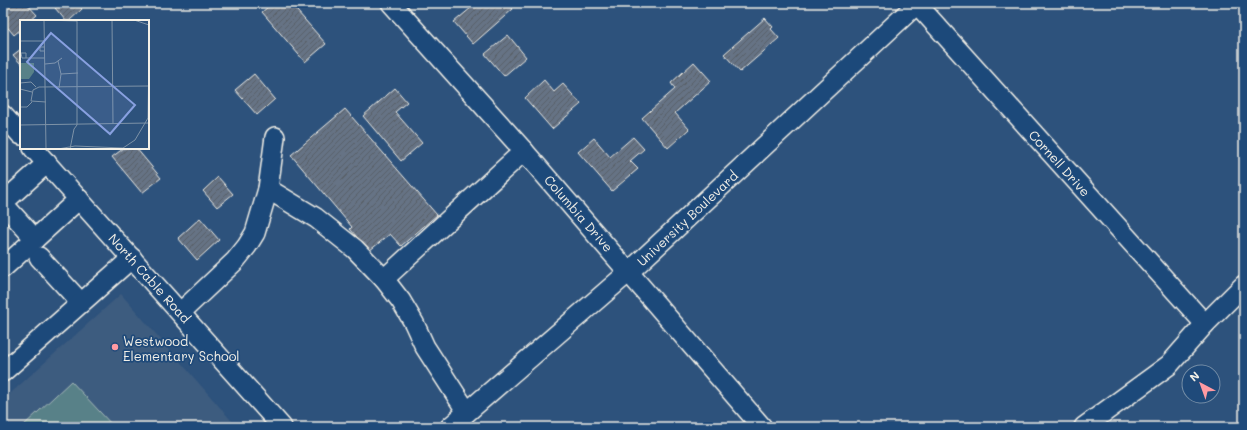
<svg xmlns="http://www.w3.org/2000/svg" width="1247" height="430" font-family="Mali,sans-serif">
<defs>
<pattern id="building-hatch" width="6" height="6" patternUnits="userSpaceOnUse"><rect width="6" height="6" fill="#667385"/><path d="M-1 1l2-2M0 6l6-6M5 7l2-2" fill="none" stroke="#585e66"/></pattern>
</defs>
<rect width="100%" height="100%" fill="#2d527c"/>
<filter id="ink" filterUnits="userSpaceOnUse"><feTurbulence type="fractalNoise" baseFrequency=".025" numOctaves="2"/><feDisplacementMap in="SourceGraphic" scale="8" xChannelSelector="R" yChannelSelector="G"/><feConvolveMatrix kernelMatrix="1 2 1 2 8 2 1 2 1" color-interpolation-filters="sRGB"/></filter>
<g filter="url(#ink)">
<path fill="#3e5c7f" d="M121,294L237,427H3V400Z"/>
<path fill="#588188" stroke="#a6b9b8" d="M71,381L114,427H22Z"/>
<g fill="url(#building-hatch)" stroke="#f4f1e8">
<path d="M3,3H26L37,15L30,21H21V29L14,35L3,22Z"/>
<path d="M61,3H77L82,9L69,21H66L55,8Z"/>
<path d="M273,3H290L326,44L305,62L262,12Z"/>
<path d="M477,3H508L513,9L473,44L454,22Z"/>
<path d="M765,18L773,27L771,29L779,38L740,72L724,54Z"/>
<path d="M508,35L526,57L504,76L485,54Z"/>
<path d="M21,49V64L13,55Z"/>
<path d="M694,62L711,81L675,113L689,129L668,148L642,118L675,89L671,83Z"/>
<path d="M254,74L275,99L257,115L235,90Z"/>
<path d="M544,80L554,92L563,84L581,104L552,129L525,98Z"/>
<path d="M395,88L407,102L395,112L422,143L401,161L363,116Z"/>
<path d="M345,109L437,215L401,246L390,234L369,251L350,229L352,227L291,155Z"/>
<path d="M633,137L644,149L630,161L638,169L612,191L578,152L594,138L610,157Z"/>
<path d="M124,148H136L161,178L142,193L112,157Z"/>
<path d="M218,177L233,194L217,207L203,191Z"/>
<path d="M200,218L219,240L197,260L178,238Z"/>
</g>
<g fill="none" stroke-linecap="round" stroke-linejoin="round">
<g stroke="#f4f1e8" stroke-width="22">
<g id="minor">
<path d="M391,3L524,151L762,427"/>
<path d="M916,3L1205,324"/>
<path d="M3,115L21,135"/>
<path d="M33,148L282,427"/>
<path d="M47,163L6,200L5,204L7,208L35,239L79,199"/>
<path d="M268,189L316,218L355,249L384,279L401,301L414,323L425,347L467,412"/>
<path d="M39,257L81,303"/>
<path d="M3,268L35,239"/>
<path d="M384,279L524,151"/>
<path d="M181,312L235,261L247,246L255,233L268,189L275,137"/>
<path d="M3,372L132,258"/>
<path d="M450,427L630,271L918,3"/>
<path d="M1084,427L1169,365L1205,324L1244,285"/>
</g>
</g>
<use href="#minor" stroke="#1f4a7a" stroke-width="19"/>
</g>
</g>
<circle fill="#ff9aa2" stroke="#1f4a7a" stroke-width="1.5" cx="115" cy="347" r="4"/>
<g text-anchor="middle" dominant-baseline="central" stroke-width="3.5" stroke-linejoin="round" paint-order="stroke">
<g font-size="13" fill="#f4f1e8" stroke="#1f4a7a">
<text transform="translate(1060 163) rotate(48)">Cornell Drive</text>
<text transform="translate(579 213) rotate(49)">Columbia Drive</text>
<text transform="translate(687 218) rotate(-43)">University Boulevard</text>
<text transform="translate(150 278) rotate(48)">North Cable Road</text>
</g>
<g font-size="13" fill="#f4f1e8" stroke="#1f4a7a" text-anchor="start">
<text x="123" y="340">Westwood<tspan x="123" dy="15">Elementary School</tspan></text>
</g>
</g>
<g transform="translate(20 20)">
<rect width="129" height="129" fill="#2d527c"/>
<path d="M0,43H14V52L9,59H0Z" fill="#588188"/>
<path fill="none" stroke="#7d92a7" stroke-width="1" d="M24,0L26,129M24,0L57,1M92,0L93,104M114,0L129,5M0,21H25M25,27H20V31H25M6,38V33H1L2,38H25M38,41L41,54L39,68M25,44L35,43L42,38M41,54L58,53M0,63L11,62L16,67M0,69L12,72M26,82L11,81L13,70L19,67L128,66M0,87H7L12,82M0,105L129,103M38,129L55,126L103,128L115,120L128,98L129,30M50,129L54,109L57,105V0"/>
<path fill="#88a0e0" fill-opacity="0.15" stroke="#88a0e0" stroke-width="2" d="M31,13L115,85L90,114L7,42Z"/>
<rect width="129" height="129" fill="none" stroke="#f4f1e8" stroke-width="2"/>
</g>
<rect width="1247" height="430" fill="none" stroke="#1f4a7a" stroke-width="16"/>
<rect x="8" y="8" width="1231" height="414" fill="none" stroke="#f4f1e8" stroke-width="1.5" filter="url(#ink)"/>
<g transform="translate(1201 384) rotate(319)"><circle r="19" fill="#1f4a7a" stroke="#748da6"/>
<path d="M0-3L7 15L0 10L-7 15Z" fill="#ff9aa2"/>
<text y="-6" font-size="11" font-weight="bold" text-anchor="middle" fill="#f4f1e8">N</text>
</g>
</svg>
